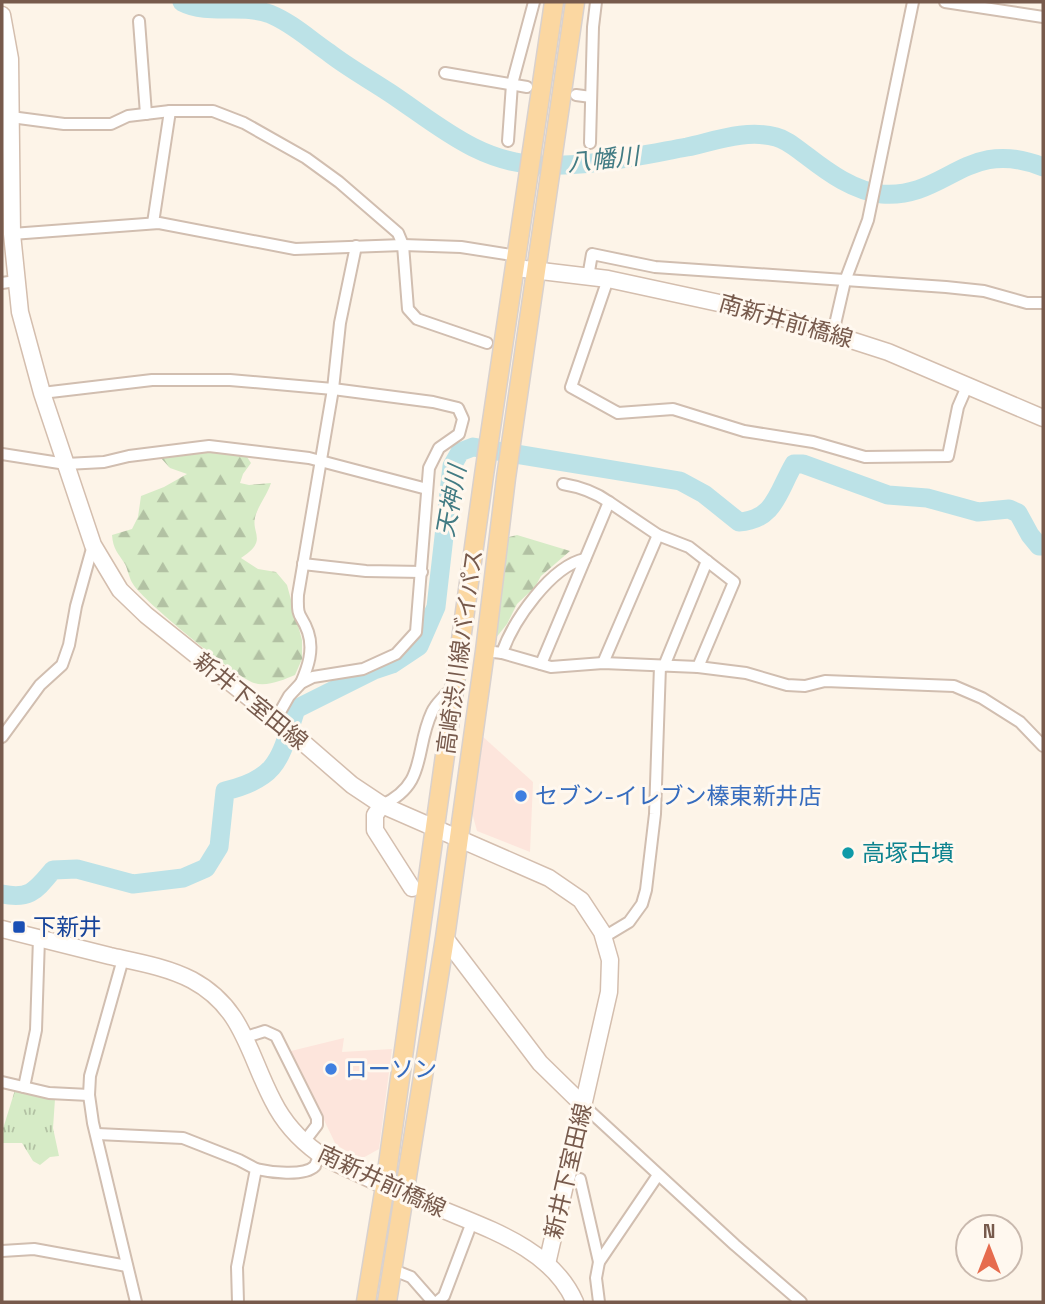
<svg xmlns="http://www.w3.org/2000/svg" width="1045" height="1304" font-family="'Space Grotesk','Noto Sans JP',sans-serif">
<defs>
<pattern id="forest-firs" width="22" height="20" patternUnits="userSpaceOnUse" patternTransform="scale(1.75)"><rect width="22" height="20" fill="#d6ebc6"/><path d="M5 1l3.5 6h-7zM16 11l3.5 6h-7z" fill="#b2c1a3"/></pattern>
<pattern id="park-tufts" width="24" height="20" patternUnits="userSpaceOnUse" patternTransform="scale(1.75)"><rect width="24" height="20" fill="#d6ebc6"/><path d="M3 7l-1-3M5 7V3M7 7l1-3M15 17l-1-3M17 17v-4M19 17l1-3" fill="none" stroke="#b2c1a3"/></pattern>
</defs>
<rect width="100%" height="100%" fill="#fdf4e8"/>
<g fill="#fde5dc">
<path d="M482,736L533,782L530,852L477,831L471,809Z"/>
<path d="M344,1038L342,1052L392,1049L379,1149L361,1159L336,1145L291,1051Z"/>
</g>
<g fill="url(#forest-firs)">
<path d="M199,449L245,454L251,463L243,474L240,483L249,485L271,483C267,495 260,503 256,514C249,534 270,539 241,558L258,569L276,572L287,585L302,640V659L295,675C283,680 267,687 254,683C236,677 142,600 133,584C129,578 128,570 125,564C118,553 113,549 112,535L132,529L138,517L141,496L164,487L187,474L170,468L160,457Z"/>
<path d="M517,535L570,551L541,576L535,587L517,604L507,624L491,644L505,538Z"/>
</g>
<path fill="url(#park-tufts)" d="M15,1090L55,1099L53,1128L59,1156L50,1157L40,1165L33,1161L22,1143H2V1132Z"/>
<g fill="none" stroke-linecap="round" stroke-linejoin="round">
<g stroke="#bce2e7" stroke-width="19">
<path d="M182,2C209,16 242,3 270,14C292,23 309,39 328,52C347,67 369,79 390,93C438,125 479,163 540,165C590,167 638,156 687,147C715,141 746,129 776,137C788,140 797,149 807,156C829,173 854,191 882,194C947,199 966,136 1043,167"/>
<path d="M2,894C30,900 36,890 53,870L77,869L133,884L183,878L206,868L219,847L225,791C280,778 280,757 296,709L374,670L392,664L419,646L436,607L452,466L460,452L473,447L680,481L704,494L739,522C775,520 778,491 794,464H803L888,495L927,498L978,512L1009,509L1018,513L1030,535L1039,546H1043"/>
</g>
<g stroke="#d1beb0" stroke-width="14">
<g id="street">
<path d="M945,2L1043,17"/>
<path d="M139,21L146,114"/>
<path d="M445,73L527,87"/>
<path d="M576,95L591,97"/>
<path d="M11,117L64,124H111L128,116L170,111H213L244,123L306,158L339,182L398,233L403,245L408,309L417,319L487,343"/>
<path d="M508,141L512,84L534,2"/>
<path d="M590,143L593,27L596,2"/>
<path d="M153,223L170,111"/>
<path d="M12,234L159,223L295,249L403,245L461,247L518,256"/>
<path d="M588,277L592,254L655,267L946,287L984,291L1027,303H1043"/>
<path d="M608,279L571,387L618,413L673,409L744,431L813,442L865,457L948,456L958,407L968,384"/>
<path d="M2,283L16,281"/>
<path d="M833,333L845,281L868,220L913,2"/>
<path d="M42,393L152,380H230L333,389L433,402L458,408L463,419L459,434L439,448L429,468L416,632L396,654L363,669L313,677L301,683L289,696L276,719"/>
<path d="M2,454L66,464L104,462L129,456L209,446L309,458L427,489"/>
<path d="M563,484C581,487 595,492 609,502"/>
<path d="M303,564L366,571L422,572"/>
<path d="M485,651L502,653L551,667L603,663L698,667L746,673L787,685L805,686L825,681L954,686L982,698L1020,722L1043,746"/>
<path d="M502,653C513,621 551,566 585,559"/>
<path d="M603,663L658,535"/>
<path d="M541,664L609,502L658,535L689,547L734,582L698,667"/>
<path d="M664,666L707,561"/>
<path d="M301,683C308,667 314,650 308,632C301,612 297,621 298,595L333,389L340,323L356,246"/>
<path d="M2,737L40,685L62,665L69,645L76,606L93,545"/>
<path d="M382,805C428,784 414,750 432,712C435,705 441,700 446,694"/>
<path d="M604,937L629,922L642,904L646,890L655,814L660,666"/>
<path d="M123,959L90,1076L89,1095L93,1123L136,1302"/>
<path d="M246,1037L265,1031L276,1036L317,1118V1125L304,1142"/>
<path d="M2,1082L49,1093L89,1095"/>
<path d="M24,1087L36,1030L39,938"/>
<path d="M583,1105L735,1245L801,1302"/>
<path d="M97,1134L183,1138L239,1160L256,1169L237,1267L238,1302"/>
<path d="M256,1169C269,1172 304,1177 315,1166C315,1165 320,1155 320,1155"/>
<path d="M580,1179L599,1262"/>
<path d="M2,1251L34,1249L127,1266"/>
<path d="M391,1269L411,1277L433,1302"/>
<path d="M437,1302L444,1296L472,1222"/>
<path d="M599,1302L596,1278L599,1262L658,1175"/>
</g>
</g>
<g stroke="#d4beae" stroke-width="19">
<g id="secondary">
<path d="M2,15L10,59L12,234L20,312L42,393L93,545L120,590L146,615L276,719L352,785L382,805L549,878L581,900L602,932L610,960L609,992L547,1264"/>
<path d="M516,268L608,279L770,314L888,352L1043,418"/>
<path d="M382,805L375,815V830L412,888"/>
<path d="M2,929C38,938 74,947 110,956C137,962 167,967 192,980C244,1008 248,1054 273,1101C283,1121 300,1140 318,1153C328,1160 340,1165 351,1170C378,1183 406,1195 434,1206C485,1228 551,1247 575,1302"/>
<path d="M445,938L540,1063L583,1105"/>
</g>
</g>
<g stroke="#d9d1cd" stroke-width="21">
<g id="primary">
<path d="M366,1302L385,1186L484,475L554,2"/>
<path d="M387,1302L445,938L485,651L506,478L575,2"/>
</g>
</g>
<use href="#street" stroke="#fff" stroke-width="10"/>
<use href="#secondary" stroke="#fff" stroke-width="16"/>
<use href="#primary" stroke="#fbd7a1" stroke-width="18"/>
</g>
<g fill="#3f7fe0" stroke="#fff8ef" stroke-width="2.5">
<circle cx="521" cy="796" r="7"/>
<circle cx="331" cy="1069" r="7"/>
</g>
<circle fill="#0f9aa8" stroke="#fff8ef" stroke-width="2.5" cx="848" cy="853" r="7"/>
<rect fill="#1a4fb4" stroke="#fff8ef" stroke-width="2.5" x="12" y="920" width="14" height="14" rx="3.5"/>
<g text-anchor="middle" dominant-baseline="central" stroke-width="6" stroke-linejoin="round" paint-order="stroke">
<g font-size="23" fill="#775a4c" stroke="#fff8ef">
<text transform="translate(786 321) rotate(16)">南新井前橋線</text>
<text transform="translate(460 652) rotate(-82)">高崎渋川線バイパス</text>
<text transform="translate(251 701) rotate(39)">新井下室田線</text>
<text transform="translate(568 1171) rotate(-77)">新井下室田線</text>
<text transform="translate(382 1181) rotate(25)">南新井前橋線</text>
</g>
<g font-size="23" fill="#366cbe" stroke="#fff8ef" text-anchor="start">
<text x="535" y="796">セブン-イレブン榛東新井店</text>
<text x="345" y="1069">ローソン</text>
</g>
<g font-size="23" fill="#0d838f" stroke="#fff8ef" text-anchor="start">
<text x="862" y="853">高塚古墳</text>
</g>
<g font-size="23" fill="#164399" stroke="#fff8ef" text-anchor="start">
<text x="33" y="927">下新井</text>
</g>
<g font-size="24" font-style="italic" fill="#427b83" stroke="#fff8ef">
<text transform="translate(603 159) rotate(-6)">八幡川</text>
<text transform="translate(451 501) rotate(-80)">天神川</text>
</g>
</g>
<rect width="1045" height="1304" fill="none" stroke="#775a4c" stroke-width="7"/>
<g transform="translate(989 1248)"><circle r="33" fill="#fff8ef" stroke="#c9b9ae" stroke-width="2"/>
<path d="M0-5L12 26L0 18L-12 26Z" fill="#e66c4e"/>
<text y="-10" font-size="19" font-weight="bold" text-anchor="middle" fill="#775a4c">N</text>
</g>
</svg>
